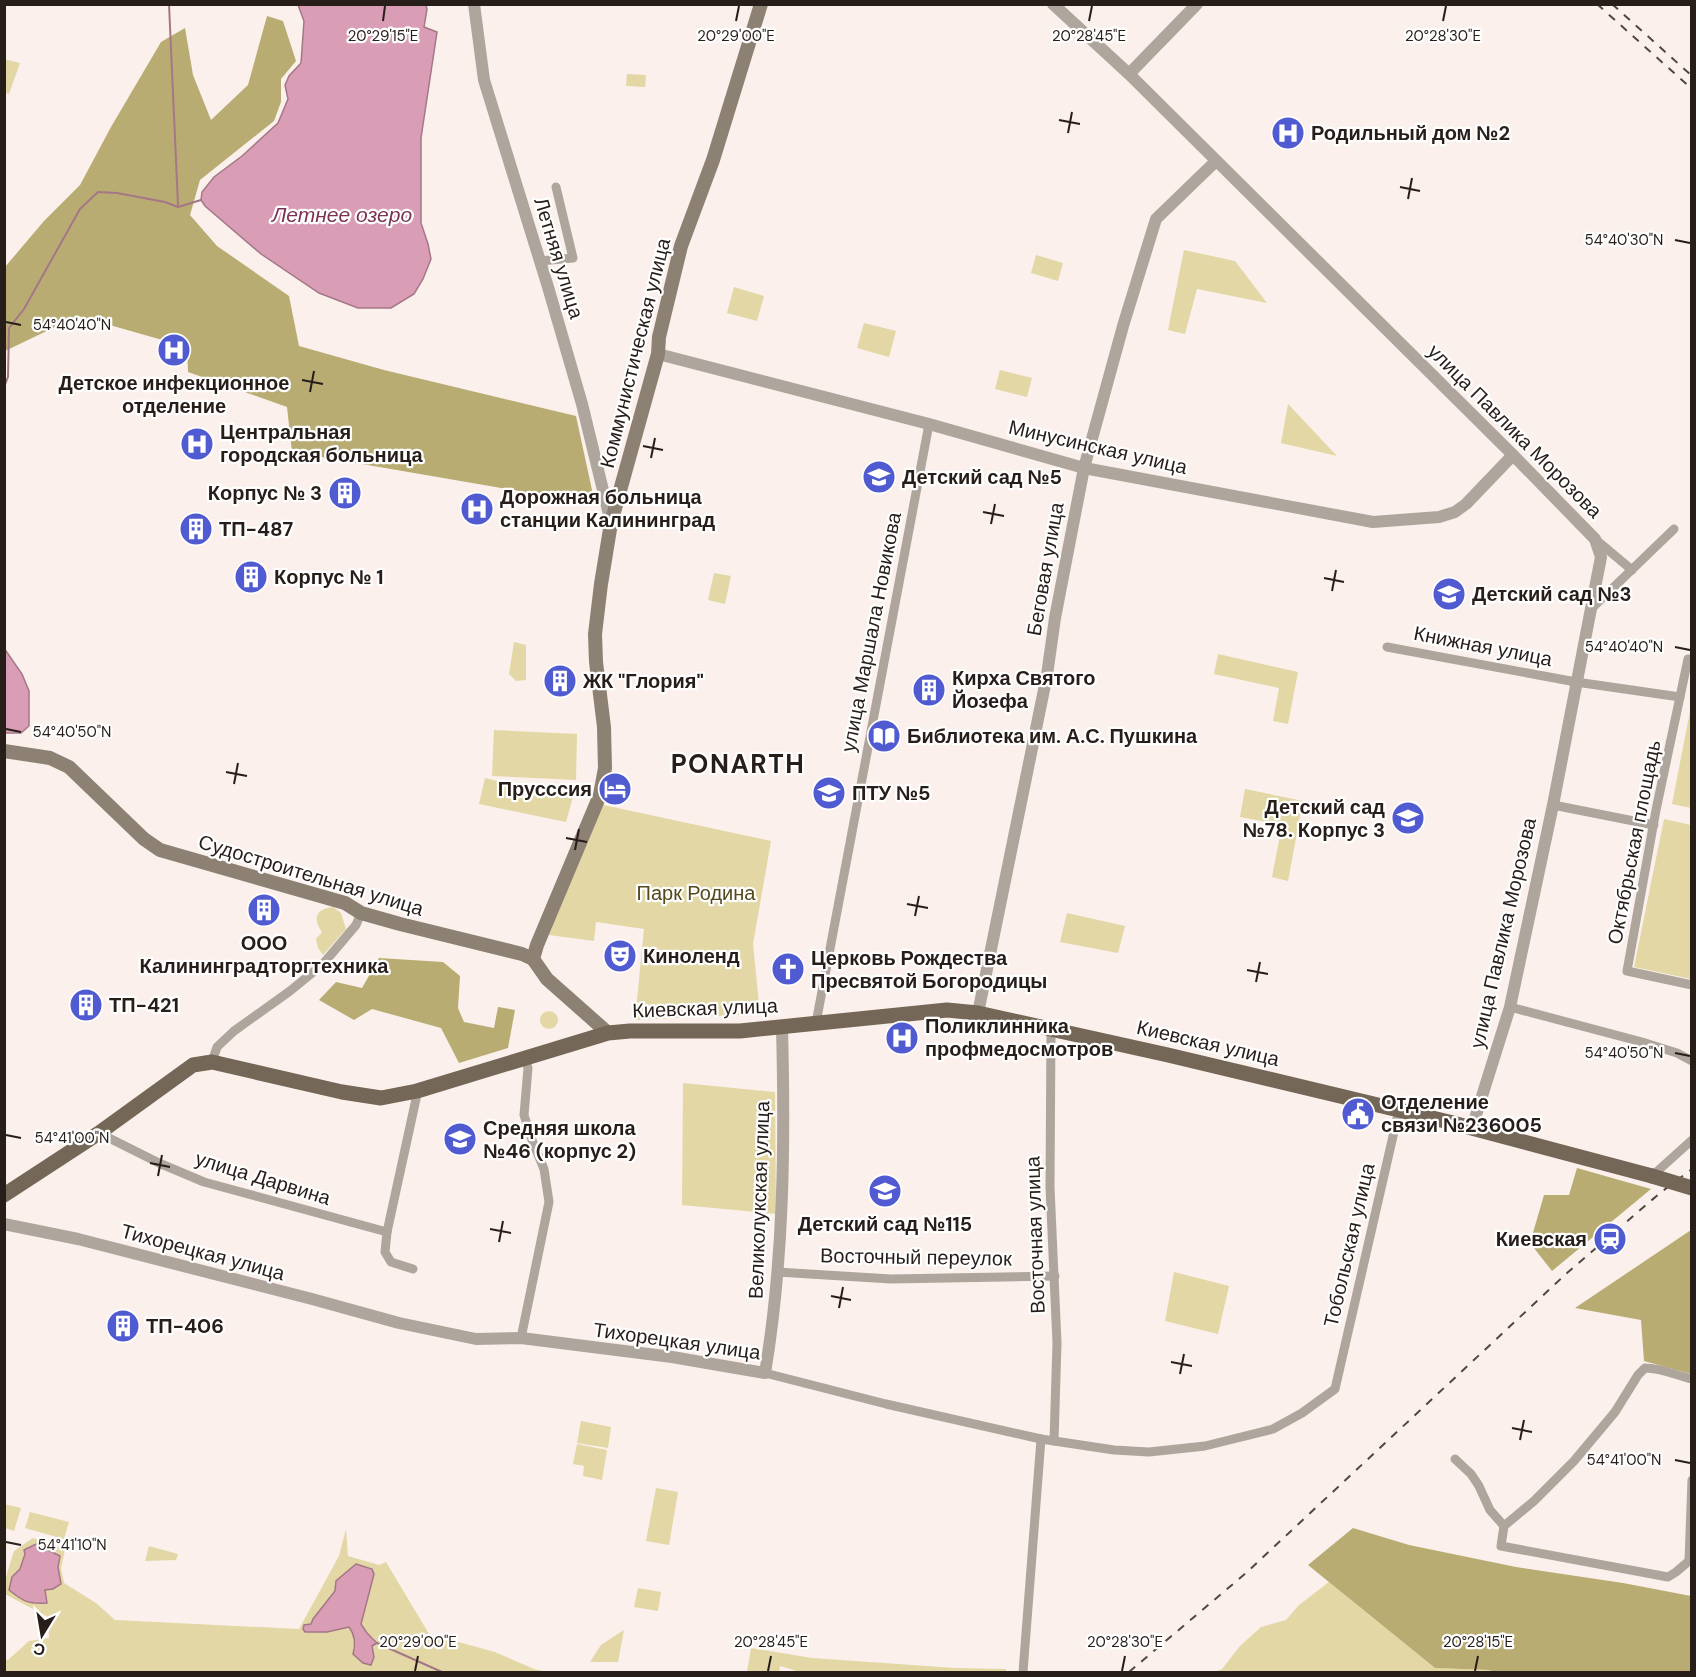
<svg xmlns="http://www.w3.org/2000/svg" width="1696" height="1677" font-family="'DM Sans',sans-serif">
<rect width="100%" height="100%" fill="#fbf0eb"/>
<g fill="#e2d7a5" fill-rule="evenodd">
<path d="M4,59L20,63L9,94L5,93Z"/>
<path d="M627,74L646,75L645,87L626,86Z"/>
<path d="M1184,250L1235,261L1267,303L1197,289L1185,334L1168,330Z"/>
<path d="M1036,255L1063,263L1058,281L1031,273Z"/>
<path d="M734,287L764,296L757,321L727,313Z"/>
<path d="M864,323L896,331L889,357L857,348Z"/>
<path d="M1000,370L1032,378L1027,397L995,389Z"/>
<path d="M1288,404L1337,456L1281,443Z"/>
<path d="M714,573L731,576L725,604L708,600Z"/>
<path d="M514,642L526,645V680L516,681L509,674Z"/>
<path d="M1218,654L1298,672L1288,724L1273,721L1279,688L1214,674Z"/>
<path d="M1691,706V808L1672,804Z"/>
<path d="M494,730L577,734L576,780L492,776Z"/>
<path d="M485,778L540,792L542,787L574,793L566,822L479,804Z"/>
<path d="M1245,789L1303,801L1288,881L1272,877L1282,825L1240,817Z"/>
<path d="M599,804L771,841L753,944L760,1014L635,1020L644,929L596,922L594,941L549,935Z"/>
<path d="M1664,819L1691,825V979L1634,967Z"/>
<path d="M333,907L341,913L346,929L323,955L318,948L316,939L322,932C313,919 315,909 333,907Z"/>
<path d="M1067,913L1125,926L1118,953L1060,942Z"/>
<circle cx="549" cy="1020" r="9"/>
<path d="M683,1083L775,1092L776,1214L682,1205Z"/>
<path d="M1174,1272L1229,1286L1218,1334L1165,1321Z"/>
<path d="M581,1421L611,1427L608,1448L577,1443Z"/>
<path d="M577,1444L607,1450L602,1480L583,1476L584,1466L573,1464Z"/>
<path d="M656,1488L678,1492L669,1545L646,1541Z"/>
<path d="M4,1504L21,1508L14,1531L5,1528Z"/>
<path d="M30,1512L69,1522L64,1539L25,1528Z"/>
<path d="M346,1529L348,1556L379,1565L386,1562L429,1634L495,1652L534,1669L547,1672H5L4,1659L8,1660L29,1641L49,1638L48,1617L5,1594V1580L14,1551L33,1538L54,1545L65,1550L61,1568L64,1583L96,1603L115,1620L299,1629L339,1556ZM36,1545L60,1556L58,1567L60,1575L45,1590L12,1577L20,1569L25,1554ZM356,1564L372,1569L374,1574L361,1624L367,1633L375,1639L372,1646L374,1657L355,1646L353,1633L349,1627L327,1632L307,1624H311L313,1619L335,1591L336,1581Z"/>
<path d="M149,1546L178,1554L176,1560L145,1561Z"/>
<path d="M1329,1582L1435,1668L1489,1670L1493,1672H1215L1222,1669L1240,1646L1261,1627L1286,1620L1299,1605Z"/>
<path d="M638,1588L661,1592L658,1611L634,1607Z"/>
<path d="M624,1630L618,1662H590L601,1645Z"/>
<path d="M751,1648L812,1658L955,1668L1006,1669V1672H795L794,1670L780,1666L779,1672H747Z"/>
</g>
<g fill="#b9ac72">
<path d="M267,16L283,21L296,61L281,79V102L274,121L200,180L190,215L217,246L289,296L299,346L384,370L576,416L595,504L292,452L287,407L188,372L187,347L78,316L5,351V267L44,221L80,185L111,127L161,42L185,28L193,75L211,120L248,85Z"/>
<path d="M379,958L443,962L460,976L458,1008L464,1022L494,1028L498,1007L515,1010L508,1048L459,1063L441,1028L372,1009L354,1020L319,1000L336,982L362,988Z"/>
<path d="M1577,1168L1651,1189L1552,1271L1530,1243L1544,1195H1569Z"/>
<path d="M1691,1230L1692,1368L1691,1374L1644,1361L1641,1320L1575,1308Z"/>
<path d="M1353,1528L1409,1545L1516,1567L1623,1583L1691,1596V1672H1493L1489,1670L1435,1668L1308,1565Z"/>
</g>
<g fill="#da9db6" stroke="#a47787" stroke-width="1.5">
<path d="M298,5H426L427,9L424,27L437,32L421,138V223L428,244L431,259L423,279L414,294L391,308H358L319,293L261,254L205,206L201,200L202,192L214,177L242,156L278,123L288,99L285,85L289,76L301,63L304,21Z"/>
<path d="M4,648L22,674L29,691V726L21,733H5Z"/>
<path d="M36,1544L60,1556L58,1567L61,1584L53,1589L45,1590L47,1603C28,1604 24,1602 9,1590L12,1577L20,1569L25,1554L24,1550Z"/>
<path d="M356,1564L372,1569L374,1574L361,1624L367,1633L377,1643L372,1646L374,1657L371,1665L363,1663L353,1654C356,1644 355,1635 349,1627L327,1632H305L303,1629L304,1625L311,1624L313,1619L335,1591L336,1581Z"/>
</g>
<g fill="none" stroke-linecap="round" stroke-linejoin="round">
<g stroke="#a47787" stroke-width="2">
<path d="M169,4L178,205"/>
<path d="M4,387L8,377L9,328L24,309L80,209L98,192L117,193L165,202L178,207L201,200"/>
<path d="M377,1643L442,1672"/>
</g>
<g stroke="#aea69d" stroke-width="9">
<path d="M540,261L573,258L556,187"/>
<path d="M1595,539L1632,570"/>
<path d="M1590,610L1674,529"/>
<path d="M1387,647L1576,682L1680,697"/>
<path d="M1692,659H1688L1656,810L1627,971L1692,985"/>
<path d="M1553,805L1654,825"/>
<path d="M1510,1007L1642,1042L1677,1053L1692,1061"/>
<path d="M816,1023L929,424"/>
<path d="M1051,1028L1050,1187L1057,1343L1054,1441"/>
<path d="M212,1062L217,1047L234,1031L290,991L323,964L356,925L361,913"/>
<path d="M99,1133L159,1163L204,1182L387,1232"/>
<path d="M1652,1176L1692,1140"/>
<path d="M413,1269L391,1262L385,1252L387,1232L416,1099L417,1091"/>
<path d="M777,1272L891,1279L1055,1276"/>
<path d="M521,1338L549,1202L544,1169L532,1140L524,1115L528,1068L525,1058"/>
<path d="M765,1373L886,1404L1041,1439L1114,1450L1149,1452L1205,1446L1273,1429L1302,1413L1335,1389L1399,1110"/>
<path d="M1455,1459L1471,1474L1479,1486L1490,1510L1504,1526"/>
<path d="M1689,1561L1676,1572L1668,1577L1501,1546L1504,1526L1534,1501L1574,1461L1615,1412L1638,1375L1645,1368C1661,1368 1676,1375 1692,1379"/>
<path d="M1689,1561L1692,1480"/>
<path d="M1023,1672L1041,1439"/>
</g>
<g stroke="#aea69d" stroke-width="12">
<path d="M474,4L484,80L548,287L582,404L611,523"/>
<path d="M1053,4L1129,74L1513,455L1595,539L1601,557L1553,805L1510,1007L1472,1128"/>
<path d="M1129,74L1197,4"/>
<path d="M658,354L929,424L1084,468L1373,522L1439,517L1455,512L1466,504L1513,455"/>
<path d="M978,1013L1047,675L1055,618L1084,468L1123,326L1156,219L1216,161"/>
<path d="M4,1224L78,1239L312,1299L399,1323L476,1339L521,1338L672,1357L765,1373C784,1259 785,1143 782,1027"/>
</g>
<g stroke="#8d8174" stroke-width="14">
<path d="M4,751L50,758L69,767L144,839L160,850L345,903L361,913L400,924L522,954L533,959L547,979L608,1033"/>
<path d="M533,959L537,945L600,795L605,768L604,727L596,662L595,634L601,584L611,523L658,354L659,337L681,246L713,160L761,4"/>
</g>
<path stroke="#756757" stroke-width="15" d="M4,1195L99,1133L193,1065L212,1062L342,1092L381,1098L417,1091L608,1033L630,1031H740L947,1010L978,1013L1168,1055L1449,1122L1652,1176"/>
<g stroke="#504642" stroke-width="2" stroke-dasharray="8 8" stroke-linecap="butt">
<path d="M1597,4L1692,89"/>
<path d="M1612,4L1692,76"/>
<path d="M1129,1672L1246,1573L1567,1273L1660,1193L1692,1169"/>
</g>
<path stroke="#756757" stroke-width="15" d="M1652,1176L1692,1188"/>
</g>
<path fill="none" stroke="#271d19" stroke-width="2" d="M383,21L385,6M736,21L739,6M1089,21L1092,6M1443,21L1446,6M1059,120L1080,124M1068,133L1072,112M1400,187L1420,191M1408,199L1412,178M1675,240L1690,243M6,322L21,325M302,380L323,384M310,392L314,371M643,446L663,450M651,458L655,438M983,512L1004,516M991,524L995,504M1324,578L1344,582M1332,591L1336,570M1675,647L1690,650M6,729L21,732M226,772L247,776M234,784L238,763M566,838L587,842M575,850L579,829M907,904L928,908M915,916L919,896M1247,970L1268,974M1256,982L1260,962M1675,1053L1690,1056M6,1135L21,1138M150,1163L170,1167M158,1176L162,1155M490,1229L511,1233M499,1242L503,1221M831,1296L851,1300M839,1308L843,1287M1171,1362L1192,1366M1180,1374L1184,1354M1512,1428L1532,1432M1520,1440L1524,1420M1675,1460L1690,1463M6,1542L21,1545M415,1671L418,1656M768,1671L771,1656M1122,1671L1125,1656M1475,1671L1478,1656"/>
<defs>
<g id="hospital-disc" transform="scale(1.725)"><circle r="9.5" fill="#515bd1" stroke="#fff"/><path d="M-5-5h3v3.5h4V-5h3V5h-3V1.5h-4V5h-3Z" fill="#fff"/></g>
<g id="school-disc" transform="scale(1.725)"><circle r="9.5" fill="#515bd1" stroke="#fff"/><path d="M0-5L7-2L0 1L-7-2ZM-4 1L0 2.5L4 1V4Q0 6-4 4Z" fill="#fff"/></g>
<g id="building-disc" transform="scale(1.725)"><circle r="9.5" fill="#515bd1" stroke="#fff"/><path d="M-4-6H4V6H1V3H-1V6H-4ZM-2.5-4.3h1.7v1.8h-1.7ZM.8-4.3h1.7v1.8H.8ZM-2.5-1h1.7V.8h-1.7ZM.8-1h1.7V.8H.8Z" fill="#fff"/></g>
<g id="library-disc" transform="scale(1.725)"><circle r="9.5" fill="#515bd1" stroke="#fff"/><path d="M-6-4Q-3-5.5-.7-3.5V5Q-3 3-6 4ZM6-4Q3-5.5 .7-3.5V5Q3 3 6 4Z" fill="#fff"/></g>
<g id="hotel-disc" transform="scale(1.725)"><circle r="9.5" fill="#515bd1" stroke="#fff"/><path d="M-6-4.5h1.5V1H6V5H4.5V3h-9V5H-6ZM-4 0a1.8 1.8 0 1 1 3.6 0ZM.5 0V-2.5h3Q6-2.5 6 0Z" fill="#fff"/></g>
<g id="university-disc" transform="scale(1.725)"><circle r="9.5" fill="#515bd1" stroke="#fff"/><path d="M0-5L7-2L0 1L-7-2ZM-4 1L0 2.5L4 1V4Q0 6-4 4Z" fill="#fff"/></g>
<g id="theatre-disc" transform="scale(1.725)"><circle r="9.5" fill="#515bd1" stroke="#fff"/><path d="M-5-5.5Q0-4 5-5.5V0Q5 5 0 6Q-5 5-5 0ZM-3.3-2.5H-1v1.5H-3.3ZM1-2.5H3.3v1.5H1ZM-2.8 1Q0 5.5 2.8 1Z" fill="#fff"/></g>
<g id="church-disc" transform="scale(1.725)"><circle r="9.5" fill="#515bd1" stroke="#fff"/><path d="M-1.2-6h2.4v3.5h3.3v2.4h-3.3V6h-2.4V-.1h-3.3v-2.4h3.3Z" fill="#fff"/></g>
<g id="civic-disc" transform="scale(1.725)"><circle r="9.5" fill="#515bd1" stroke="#fff"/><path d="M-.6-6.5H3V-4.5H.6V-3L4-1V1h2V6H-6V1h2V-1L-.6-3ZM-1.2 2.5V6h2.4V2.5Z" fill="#fff"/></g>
<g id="station-disc" transform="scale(1.725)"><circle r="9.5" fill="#515bd1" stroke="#fff"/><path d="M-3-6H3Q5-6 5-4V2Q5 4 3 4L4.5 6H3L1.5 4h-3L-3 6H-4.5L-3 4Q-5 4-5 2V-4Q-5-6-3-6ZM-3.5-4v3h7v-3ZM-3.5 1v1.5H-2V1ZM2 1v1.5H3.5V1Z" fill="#fff"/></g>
</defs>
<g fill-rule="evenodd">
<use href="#hospital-disc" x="1288" y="133"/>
<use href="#hospital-disc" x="174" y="350"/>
<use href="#hospital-disc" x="197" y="444"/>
<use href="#school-disc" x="879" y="477"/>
<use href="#building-disc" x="345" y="493"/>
<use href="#hospital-disc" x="477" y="509"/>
<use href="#building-disc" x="196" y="529"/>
<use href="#building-disc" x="251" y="577"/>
<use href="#school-disc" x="1449" y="594"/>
<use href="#building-disc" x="560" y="681"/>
<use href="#building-disc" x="929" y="690"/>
<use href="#library-disc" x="884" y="736"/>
<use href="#hotel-disc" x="615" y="789"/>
<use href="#university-disc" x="829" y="793"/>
<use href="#school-disc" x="1408" y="818"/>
<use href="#building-disc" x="264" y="910"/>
<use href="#theatre-disc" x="620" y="956"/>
<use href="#church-disc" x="788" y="969"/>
<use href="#building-disc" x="86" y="1005"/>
<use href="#hospital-disc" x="902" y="1038"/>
<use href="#civic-disc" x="1358" y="1114"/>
<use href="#school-disc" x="460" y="1139"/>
<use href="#school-disc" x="885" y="1191"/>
<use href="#station-disc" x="1610" y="1239"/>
<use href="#building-disc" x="123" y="1326"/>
</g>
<g text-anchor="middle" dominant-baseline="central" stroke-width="4.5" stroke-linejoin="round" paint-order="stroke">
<g font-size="20" font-weight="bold" fill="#271d19" stroke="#fff" text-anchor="start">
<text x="1311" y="133">Родильный дом №2</text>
<text x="174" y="383" text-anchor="middle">Детское инфекционное<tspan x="174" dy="23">отделение</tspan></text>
<text x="220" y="432">Центральная<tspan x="220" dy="23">городская больница</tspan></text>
<text x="902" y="477">Детский сад №5</text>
<text x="322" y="493" text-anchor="end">Корпус № 3</text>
<text x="500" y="497">Дорожная больница<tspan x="500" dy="23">станции Калининград</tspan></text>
<text x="219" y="529">ТП-487</text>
<text x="274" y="577">Корпус № 1</text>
<text x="1472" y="594">Детский сад №3</text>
<text x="952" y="678">Кирха Святого<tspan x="952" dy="23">Йозефа</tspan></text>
<text x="583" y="681">ЖК "Глория"</text>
<text x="907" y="736">Библиотека им. А.С. Пушкина</text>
<text x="592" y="789" text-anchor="end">Прусссия</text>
<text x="852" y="793">ПТУ №5</text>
<text x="1385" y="807" text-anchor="end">Детский сад<tspan x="1385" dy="23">№78. Корпус 3</tspan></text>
<text x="264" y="943" text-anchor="middle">ООО<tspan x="264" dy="23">Калининградторгтехника</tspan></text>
<text x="643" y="956">Киноленд</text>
<text x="811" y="958">Церковь Рождества<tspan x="811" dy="23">Пресвятой Богородицы</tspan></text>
<text x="109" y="1005">ТП-421</text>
<text x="925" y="1026">Поликлинника<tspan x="925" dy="23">профмедосмотров</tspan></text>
<text x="1381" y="1102">Отделение<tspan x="1381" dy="23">связи №236005</tspan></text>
<text x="483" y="1128">Средняя школа<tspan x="483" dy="23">№46 (корпус 2)</tspan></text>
<text x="885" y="1224" text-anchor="middle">Детский сад №115</text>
<text x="1587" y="1239" text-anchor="end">Киевская</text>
<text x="146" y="1326">ТП-406</text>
</g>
<g font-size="20" fill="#271d19" stroke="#fff">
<text transform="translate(559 258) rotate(73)">Летняя улица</text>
<text transform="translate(635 353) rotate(-76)">Коммунистическая улица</text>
<text transform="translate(1515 431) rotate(45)">улица Павлика Морозова</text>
<text transform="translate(1098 447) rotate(13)">Минусинская улица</text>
<text transform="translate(1045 569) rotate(-80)">Беговая улица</text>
<text transform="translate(871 632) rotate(-79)">улица Маршала Новикова</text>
<text transform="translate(1483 646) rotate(11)">Книжная улица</text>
<text transform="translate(1634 842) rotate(-79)">Октябрьская площадь</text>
<text transform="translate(311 875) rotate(17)">Судостроительная улица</text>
<text transform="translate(1503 933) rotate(-77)">улица Павлика Морозова</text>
<text transform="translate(705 1008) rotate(-2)">Киевская улица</text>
<text transform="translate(1208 1043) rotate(13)">Киевская улица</text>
<text transform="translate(263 1178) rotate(17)">улица Дарвина</text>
<text transform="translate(759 1200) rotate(-88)">Великолукская улица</text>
<text transform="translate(1035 1235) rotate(-92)">Восточная улица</text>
<text transform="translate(1349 1245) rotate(-77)">Тобольская улица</text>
<text transform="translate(203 1252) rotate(15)">Тихорецкая улица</text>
<text transform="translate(916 1257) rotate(1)">Восточный переулок</text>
<text transform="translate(677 1341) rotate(8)">Тихорецкая улица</text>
</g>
<g font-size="20" fill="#53491b" stroke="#fff">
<text x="696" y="893">Парк Родина</text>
</g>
<g font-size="21" font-style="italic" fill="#7b3255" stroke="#fff">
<text x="342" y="215">Летнее озеро</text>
</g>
<g font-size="26" font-weight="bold" letter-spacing="1.5" fill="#271d19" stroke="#fff">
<text x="738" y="764">PONARTH</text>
</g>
</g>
<g font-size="15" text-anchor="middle" fill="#271d19" stroke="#fff" stroke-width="4.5" stroke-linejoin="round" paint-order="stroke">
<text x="383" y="41">20°29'15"E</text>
<text x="736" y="41">20°29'00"E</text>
<text x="1089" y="41">20°28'45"E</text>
<text x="1443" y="41">20°28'30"E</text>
<text x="1624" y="245">54°40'30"N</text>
<text x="72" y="330">54°40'40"N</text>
<text x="1624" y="652">54°40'40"N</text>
<text x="72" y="737">54°40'50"N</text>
<text x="1624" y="1058">54°40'50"N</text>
<text x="72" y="1143">54°41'00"N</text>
<text x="1624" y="1465">54°41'00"N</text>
<text x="72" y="1550">54°41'10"N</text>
<text x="418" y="1647">20°29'00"E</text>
<text x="771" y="1647">20°28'45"E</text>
<text x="1125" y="1647">20°28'30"E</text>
<text x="1478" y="1647">20°28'15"E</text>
</g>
<rect width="1696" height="1677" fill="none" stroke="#271d19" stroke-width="12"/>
<g transform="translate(42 1635) rotate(191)" stroke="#ffffff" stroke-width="4.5" paint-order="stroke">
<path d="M0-4.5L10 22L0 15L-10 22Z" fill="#271d19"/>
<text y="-9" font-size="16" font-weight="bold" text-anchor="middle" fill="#271d19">С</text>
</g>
</svg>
